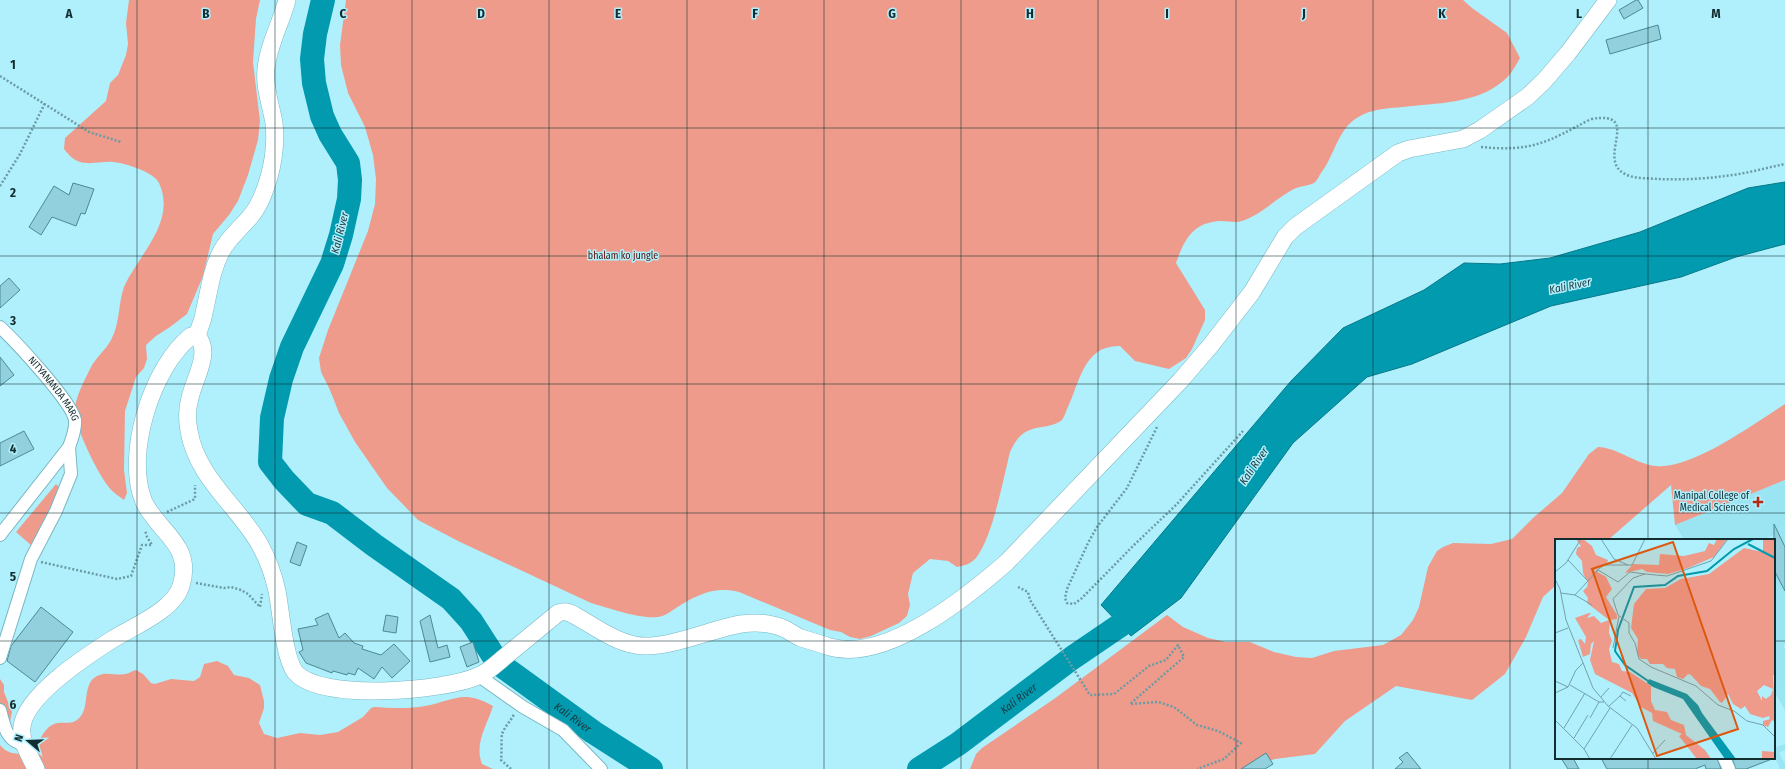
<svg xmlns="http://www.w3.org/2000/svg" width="1785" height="769" font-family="'Fira Sans Condensed',sans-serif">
<rect width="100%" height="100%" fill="#b0f0fd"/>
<g fill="#9be5f3">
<path d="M1785,480V553L1778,533L1764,540H1684L1675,525Z"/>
<path d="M1774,570L1785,591V645L1783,646L1785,648V710L1774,691Z"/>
<path d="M1785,744V750L1779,753L1785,764V769H1780L1774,755V748Z"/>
</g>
<g fill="#ee9b8b">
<path d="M129,0H260L256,19L253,62L260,121L258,140L248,175L238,201L229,215L213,234L203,276L187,314L170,327L156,336L146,345L147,359L144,368L136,377L125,411L124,470L127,493L124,500C119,496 112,492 108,486C98,474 73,424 75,409C76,396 84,381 90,369C95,358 105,351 111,340C120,324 118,304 124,287C138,255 177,222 159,183C154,172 125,163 113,162C103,161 90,165 80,162C73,160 68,154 64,149L65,138L106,101L110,83L118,75L126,55L128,44L126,23Z"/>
<path d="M346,0H1463L1472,8L1507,33L1520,58C1515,67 1510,76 1502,82C1475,104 1436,103 1403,107C1390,108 1376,109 1364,114C1337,126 1337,152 1321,173C1319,176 1317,181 1314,183C1308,186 1300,186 1294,189C1276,198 1261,215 1242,221C1236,223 1228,221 1221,221C1193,222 1184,240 1176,263L1205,310V320L1192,349L1186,358L1169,369L1135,361L1120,346C1083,345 1080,383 1067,409C1066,412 1064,417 1062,420C1059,423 1052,425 1048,426C1027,429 1019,432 1010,452C1003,480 993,536 976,558C971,564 963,566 957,567L948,561L930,559L913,573L908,594L910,605L907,616L899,623L871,636L860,639L850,637L841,632L830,630L739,592C714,586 697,595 676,608C671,611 664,617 657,617C639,619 609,608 591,603L460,542L418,520L387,488L355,442L339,413L330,390L321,372L319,358L328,330L368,231L375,204L376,179L373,155L365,127L348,93L341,65L340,45Z"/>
<path d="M1785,404V480L1675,525L1671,485L1608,540H1556V585L1543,597L1526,637L1505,674L1472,700L1396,686L1345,721L1315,754L1275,759L1242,769H970L976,754L982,748L1054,699L1167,615L1183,627L1208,638L1226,642H1250L1274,652L1296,657L1312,658L1334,651L1383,645L1401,635L1413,620L1419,607L1428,567L1437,551L1443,547L1453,543L1491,544L1512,539L1533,518L1562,493L1589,454L1598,447C1619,448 1635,464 1656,466C1691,470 1755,423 1785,404Z"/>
<path d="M56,484L61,489L55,505L31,545L16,532Z"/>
<path d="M217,661L228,666L234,675L249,678L260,685L264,701V708L259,723L264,734L277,738L300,733L320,735L338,732L363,717L371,708L374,707C390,708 409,709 425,706C455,700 463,689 493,706C487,726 474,743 482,764L493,769H0V745C8,755 18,754 30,754C39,745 42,730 52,725C60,720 71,726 78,719C91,709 81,684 97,676C107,671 115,676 125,674C129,674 131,671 136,670L143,674L151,683L155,684L171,679L194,681L200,677L204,664Z"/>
<path d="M0,679L4,685V692L12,712L9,726L0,734Z"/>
</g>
<path fill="#029aaf" stroke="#077989" d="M1785,182V244L1736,257L1681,277L1551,306L1412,364L1367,377L1293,443L1181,598L1131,636L1101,605L1291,381L1343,328L1424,290L1464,263L1500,264L1550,258L1640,232L1748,188Z"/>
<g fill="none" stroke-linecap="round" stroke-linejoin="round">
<g stroke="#029aaf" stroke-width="24">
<path id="s1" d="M323,0L315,34L312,59L314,83L322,116L330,134L348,163L350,180L349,199L341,235L332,264L292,347L281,379L272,418L270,462L284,480L307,504L332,513L374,545L451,599L471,621L498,663L593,732L651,769"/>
<path id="s2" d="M919,769L958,744L1072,658L1147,607"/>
</g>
</g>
<g fill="#91d0dc" stroke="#4b8995">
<path d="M1636,0H1638L1643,8L1624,19L1619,10Z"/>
<path d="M1658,25L1661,39L1610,54L1606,40Z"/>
<path d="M73,183L94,189L85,214L81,213L76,226L52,217L41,235L29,227L54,186L69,195Z"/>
<path d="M9,278L20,290L0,308V286Z"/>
<path d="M0,357L14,375L0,386Z"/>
<path d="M24,431L34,449L0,466V443Z"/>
<path d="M1774,524L1785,547V591L1774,570Z"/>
<path d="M297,542L307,546L300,566L290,562Z"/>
<path d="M41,607L73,632L35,682L7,661L11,646Z"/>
<path d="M328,613L339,638L345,633L354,643L363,646L362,649L381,655L394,644L410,661L392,678L382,667L374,679L358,668L355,675L348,673L347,675L333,671L332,673L306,663L299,652L303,650L298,629L318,625L315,619Z"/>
<path d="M386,615L398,617L396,633L383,631Z"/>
<path d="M430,615L438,648L447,645L450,657L430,662L420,621Z"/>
<path d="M473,642L479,662L467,667L460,647Z"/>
<path d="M1407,752L1421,769H1395L1403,762L1399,758Z"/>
<path d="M1266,753L1273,764L1265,769H1241Z"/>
<path d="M1561,758H1573L1579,769H1568Z"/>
<path d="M1601,758H1717L1721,769H1706L1705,765L1695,769H1607Z"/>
<path d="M1732,758H1772V759L1746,769H1736Z"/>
</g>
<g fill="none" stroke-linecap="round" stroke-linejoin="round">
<g stroke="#79b7c3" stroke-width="14">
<g id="street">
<path id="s3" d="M0,327C16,342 72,402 75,420C76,429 72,439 69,447L0,535"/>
<path d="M0,658L31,559L56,511L71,474L69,447"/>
<path d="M479,676L523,707L563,730L601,769"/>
<path d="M0,710C4,723 5,738 19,743L23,739"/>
<path d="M1724,758L1729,769"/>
</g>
</g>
<g stroke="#79b7c3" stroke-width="18">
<g id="secondary">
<path d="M197,336C199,328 203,321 204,313C209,292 211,271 221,252C228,238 240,229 250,217C260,206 265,191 269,177C274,159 276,141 274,123C271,105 264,88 266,69C268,46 281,23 287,0"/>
<path d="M36,769C30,756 20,741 22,727C25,695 88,655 113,639C134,626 174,610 181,586C194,545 158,532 144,502C124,455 152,367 191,336H197C212,352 194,379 190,398C187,408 187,420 189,431C197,478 238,506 260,545C267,558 274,577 277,591C281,611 284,657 295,672C320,702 445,691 478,676C489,672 498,662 507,655C524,641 541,627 558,613C561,612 564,611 567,612C574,614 580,619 586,622C601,631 618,642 635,645C664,651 711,629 741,624C756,622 772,623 785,629C791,632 796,636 801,638C811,641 821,644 830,647C887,663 968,596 1007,562L1181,380L1211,345L1252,292L1285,237L1295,227L1398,153L1409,149L1463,139L1480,130L1527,97L1544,81L1568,53L1608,0"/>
</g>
</g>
<g stroke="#6b9ba4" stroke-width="2.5" stroke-dasharray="2 2" stroke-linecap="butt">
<path d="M0,76L89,132L121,142"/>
<path d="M1481,147C1533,152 1547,142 1591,119C1644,110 1595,159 1625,174C1634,179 1648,178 1658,179C1680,180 1703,179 1725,176C1745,174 1765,168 1785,164"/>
<path d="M0,186L20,154L45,103"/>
<path d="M1157,427L1127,488L1097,527L1088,543L1067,589L1065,598L1067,603L1074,604L1082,598L1135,544L1176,505L1243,431"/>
<path d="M167,512L195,499V485"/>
<path d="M41,562L117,579L131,576L142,545H152L147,537L145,530"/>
<path d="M196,583L224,588L231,587L241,590L248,594L260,607L262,594"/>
<path d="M1018,587L1028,592L1030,600L1090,695L1114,694L1149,666L1166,660L1178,645L1184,657L1130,704L1158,702L1174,707L1197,725L1218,731L1241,743L1224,759L1197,769"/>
<path d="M511,769L501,760C502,753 501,739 502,734C505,726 511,721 514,714"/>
</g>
<use href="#street" stroke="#fff" stroke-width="12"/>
<use href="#secondary" stroke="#fff" stroke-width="17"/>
</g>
<path fill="none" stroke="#122c30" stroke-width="1" stroke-opacity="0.55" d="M137,0V769M275,0V769M412,0V769M549,0V769M687,0V769M824,0V769M961,0V769M1098,0V769M1236,0V769M1373,0V769M1510,0V769M1648,0V540M0,128H1785M0,256H1785M0,384H1785M0,513H1785M0,641H1556M1774,641H1785M1648,758V769"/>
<path fill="#b52814" stroke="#b0f0fd" stroke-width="1.5" d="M1756 496h4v4h4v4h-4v4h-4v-4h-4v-4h4z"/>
<g text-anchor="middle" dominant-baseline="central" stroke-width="3" stroke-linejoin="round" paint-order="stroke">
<g font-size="10" fill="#551208" stroke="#b0f0fd">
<text x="623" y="256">bhalam ko jungle</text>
</g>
<g font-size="10" fill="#122c30" stroke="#b0f0fd">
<text stroke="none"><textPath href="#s3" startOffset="82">NITYANANDA MARG</textPath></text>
</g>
<g font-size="10" fill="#122c30" stroke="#b0f0fd" text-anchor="end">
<text x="1749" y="496">Manipal College of<tspan x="1749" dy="12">Medical Sciences</tspan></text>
</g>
<g font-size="11" font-style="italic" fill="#1d373c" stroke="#b0f0fd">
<text transform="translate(340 233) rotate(-76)">Kali River</text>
<text transform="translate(1570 286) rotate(-12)">Kali River</text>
<text transform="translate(1254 466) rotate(-56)">Kali River</text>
<text stroke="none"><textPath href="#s2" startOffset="122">Kali River</textPath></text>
<text stroke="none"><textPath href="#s1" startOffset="887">Kali River</textPath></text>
</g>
</g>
<g transform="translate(1555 539)">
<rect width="220" height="220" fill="#b0f0fd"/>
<path d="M21,0H28L37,7L41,16L53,21L52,25L39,31L51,38L57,50L51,58L62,76V80L55,81L54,94L57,102L54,110L57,123L64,125L67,132L75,133L96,147V162L100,171L112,173L116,181L129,186L131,196L150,211L156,220H142L124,197L127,195L98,182L97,174L86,168L77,154L40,135L35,121L39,102L36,105L35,115L28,118L23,101L26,100L30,105L31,98L20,79L34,74H36L32,79L39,77L46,84L54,81L32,64L33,59L28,52L32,48L33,44L28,34L27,22L21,15L22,9L26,7ZM162,0H172L159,18L133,29L113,35L92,33L87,30L70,34L78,25L104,26L105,15L129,17L150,12L154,4L159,6ZM208,0H220V137L218,136L220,183L217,181L213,188L208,186V182L215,180L214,177L208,179L195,175L190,167L186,170L178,165L173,155L167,164L165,163L155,150L146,147L136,136L133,135L128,140L122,138L120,130L112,129L108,125H95L92,120H86L82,115L83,100L76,89L79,65L91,50L110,49L126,40L154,35L189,9L208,13ZM209,146L218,150L216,156L211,160L207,157V162L202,152ZM207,212L220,213V220H207Z" fill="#ee9b8b" fill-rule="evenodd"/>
<path d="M94,140L132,155L143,166L147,174L181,220H170L128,160L98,148L92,144Z" fill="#029aaf"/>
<path fill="none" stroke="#029aaf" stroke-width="2" d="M193,5L220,19M96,144L70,126L60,112L63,91L79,48L110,46L123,37L152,32L179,10L198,0"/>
<path fill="none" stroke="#71a2ab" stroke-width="1" d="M46,0L59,20L73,26M13,21L32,41M41,32L49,26H77L90,0M0,33L11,24L26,0M90,35L112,37L156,22L173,0M0,40L5,50L11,81L38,149L53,167L82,189L101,220M6,54L20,56L43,31L63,43L75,33L90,35L78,39L58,60L63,76L74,84V94L80,104L84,120L96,128L141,147L163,166L179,172L192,182L208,186L220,198M20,56L37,66M0,94L13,89M58,109L64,77M0,142L13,148M15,146L44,163H49M0,154L13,148L21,131L28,124M65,157L68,153L76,157M46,158L54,149M54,167L65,157L71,162M35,179L44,163M0,181L29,210L35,220M9,189L30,154M19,199L33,176M29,210L55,169M98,214L110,201M55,220L77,186"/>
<path fill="#dd570e" fill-opacity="0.15" stroke="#dd570e" stroke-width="2" d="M118,3L183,190L102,217L37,30Z"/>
<rect width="220" height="220" fill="none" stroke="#122c30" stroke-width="2"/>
</g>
<g font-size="13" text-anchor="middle" font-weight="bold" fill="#122c30" stroke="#b0f0fd" stroke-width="3" stroke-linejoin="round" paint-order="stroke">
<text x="69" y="18">A</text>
<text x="206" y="18">B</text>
<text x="343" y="18">C</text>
<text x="481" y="18">D</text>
<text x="618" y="18">E</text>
<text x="755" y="18">F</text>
<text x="892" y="18">G</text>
<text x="1030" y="18">H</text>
<text x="1167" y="18">I</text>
<text x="1304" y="18">J</text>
<text x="1442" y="18">K</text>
<text x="1579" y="18">L</text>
<text x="1716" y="18">M</text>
<text x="13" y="69">1</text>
<text x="13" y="197">2</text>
<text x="13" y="325">3</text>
<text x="13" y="453">4</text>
<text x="13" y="581">5</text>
<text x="13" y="709">6</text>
</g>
<g transform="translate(28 741) rotate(289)" stroke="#b0f0fd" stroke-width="3" paint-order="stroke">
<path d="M0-3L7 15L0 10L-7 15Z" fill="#122c30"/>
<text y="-6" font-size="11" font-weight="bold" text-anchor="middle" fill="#122c30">N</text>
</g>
</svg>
